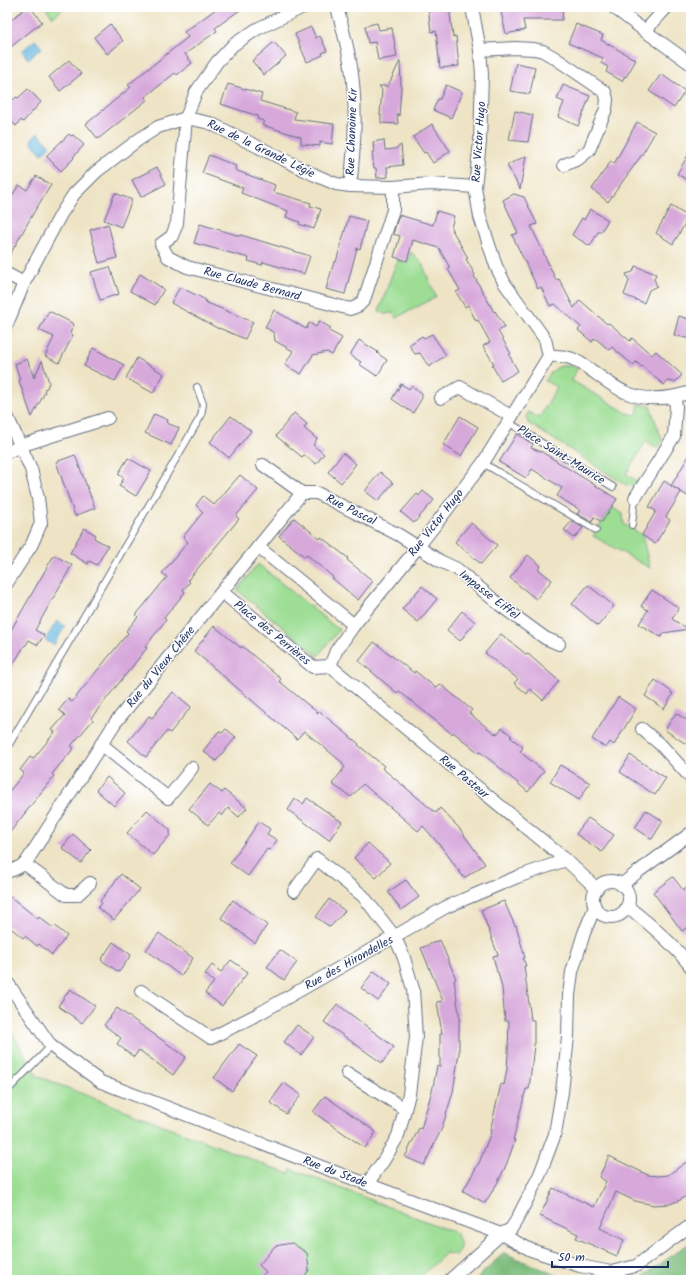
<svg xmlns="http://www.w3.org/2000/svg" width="698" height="1287" font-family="Kalam,sans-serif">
<rect width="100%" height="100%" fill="#fff"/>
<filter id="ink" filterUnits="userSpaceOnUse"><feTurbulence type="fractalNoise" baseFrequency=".025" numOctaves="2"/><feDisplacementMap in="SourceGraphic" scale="8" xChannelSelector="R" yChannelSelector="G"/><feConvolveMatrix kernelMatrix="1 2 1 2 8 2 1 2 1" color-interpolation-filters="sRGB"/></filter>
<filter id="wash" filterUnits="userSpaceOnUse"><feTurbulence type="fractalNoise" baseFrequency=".012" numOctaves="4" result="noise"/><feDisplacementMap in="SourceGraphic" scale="16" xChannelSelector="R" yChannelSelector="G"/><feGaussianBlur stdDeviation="0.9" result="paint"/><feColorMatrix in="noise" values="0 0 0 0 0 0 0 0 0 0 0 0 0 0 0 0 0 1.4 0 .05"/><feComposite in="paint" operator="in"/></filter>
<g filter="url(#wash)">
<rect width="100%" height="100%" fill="#eee4c5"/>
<g fill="#9dde94" stroke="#5c8679">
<path d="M45,7H62L63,8L53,17Z"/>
<path d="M411,252L422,263L436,297L396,318L393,313L385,314L379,311L397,260L407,263Z"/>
<path d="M561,366H570L578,368L571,380L627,413L637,415L639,404L650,406L662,440L659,449L646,441L626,474L638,482L633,486L626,485L528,423L526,416L528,412L539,418L557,387L545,381C550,374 553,369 561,366Z"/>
<path d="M612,507L623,514L624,524L642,535L650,568L593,536Z"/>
<path d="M258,564L339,630L318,656L237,590Z"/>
<path d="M7,1024L37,1076L289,1174L291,1169L456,1233C461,1242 462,1246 456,1255L446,1253L417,1280H7Z"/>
</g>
<g fill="#7ebd7e" stroke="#4c766e">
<path d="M691,1242V1280H638Z"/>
<path d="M504,1253L568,1280H475Z"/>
</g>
<g fill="#64b8e0" stroke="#40749f">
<path d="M35,40L42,48L28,59L22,51Z"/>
<path d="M38,133L50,146L42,154L30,141Z"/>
<path d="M57,621L65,626L54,645L45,640Z"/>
</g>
<g id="blocks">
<g fill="#d7a9db">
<path d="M27,7H30L42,22L7,50V23Z"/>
<path d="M219,7H244L215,28L217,31L185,54L192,63L177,75L175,73L145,97L147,100L98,139L86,124L131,87L128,85L188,37L184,32Z"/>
<path d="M428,7H449L453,37L456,36L459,66L440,68L436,31L431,32Z"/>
<path d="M500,7H563L562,20H523L525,30L506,34Z"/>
<path d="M377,23L379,30L392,28L397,57L378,60L375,42L368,43L365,26Z"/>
<path d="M110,24L123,41L107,54L94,37Z"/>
<path d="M576,24L603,35L601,40L636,60L626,77L625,76L622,81L606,72L608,67L601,63L603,58L568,43Z"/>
<path d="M311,27L316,38L320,36L327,51L322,53L323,55L307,62L295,34Z"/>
<path d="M274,42L286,56L264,75L252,61Z"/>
<path d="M69,60L81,74L60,91L49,77Z"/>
<path d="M400,61L401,88L399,116L397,113L398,124L381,123V115H380L382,90L379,86H388Z"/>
<path d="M516,63L535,67L530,94L510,91Z"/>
<path d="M661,74L685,91L674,108L649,91Z"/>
<path d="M228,84L262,94L260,101L296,112L294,119L334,124L332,144L320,142V146L301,144V137L262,125L264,121L257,119L258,116L221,104Z"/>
<path d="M446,85L462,92L451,118L433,110L438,99H440Z"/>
<path d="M563,85L590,96L578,126L558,117L564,102L557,99Z"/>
<path d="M28,89L41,102L23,122L21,120L16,126L7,117V106L16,97L18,98Z"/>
<path d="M515,111L533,115L528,142L509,140Z"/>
<path d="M637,122L655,132L643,153L608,202L592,189L611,161L614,164Z"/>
<path d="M432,124L450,151L433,163L426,152L424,153L413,137Z"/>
<path d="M69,134L71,136L73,135L84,145L73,157L74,158L61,171L46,156Z"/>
<path d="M384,140L385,150L395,149L401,145L403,165L387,167L388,177L377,178L376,168H374L372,152H374L373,142Z"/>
<path d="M691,150V182L677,174Z"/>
<path d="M209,155L236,166L235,170L275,185L273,192L311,203L310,206L321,209L314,229L299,224L300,222L286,217L288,211L241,193L243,188L202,173Z"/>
<path d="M526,156L520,189L507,165Z"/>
<path d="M157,167L166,184L141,197L132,180Z"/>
<path d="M36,176L51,185L34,212L7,260V203L19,185L27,190Z"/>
<path d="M115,193L132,200L121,227L104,220Z"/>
<path d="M514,194L524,197L537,224L531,226L556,280L559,279L574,308L580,300L607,324L609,323L630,341L632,338L652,355L656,351L682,375L675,382L667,381L664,385L642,366V367L636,362L633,365L612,347L609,350L595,338L592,342L578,330L581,327L555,304L550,306L541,287L538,289L512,235L518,233L503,200Z"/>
<path d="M671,206L689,217L673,244L656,233Z"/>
<path d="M590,209L608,220L601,232H598L590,246L572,235L582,218L584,220Z"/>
<path d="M437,211L454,216L451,228L468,258L466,259L475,275L474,276L494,312L495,311L505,327L498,331L511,354L509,355L518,371L501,381L492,365L494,364L483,346L490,342L478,320L476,321L468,305L465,307L456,292L460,290L448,269L450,268L439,248L413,240L407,261L394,257L400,236L393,234L399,215L433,225Z"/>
<path d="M349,216L367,221L360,249L357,248L345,294L326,289L334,262H336Z"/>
<path d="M108,224L117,258L99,263L92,238L90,230Z"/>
<path d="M200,224L240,236L241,235L310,256L304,274L263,262L262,265L248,261L249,258L194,243Z"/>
<path d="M635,266L656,274L654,279L657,286L649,290L644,303L624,295L629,281L626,274L633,272Z"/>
<path d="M110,267L119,294L100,300L91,272Z"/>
<path d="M140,274L164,289L155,305L130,291Z"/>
<path d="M180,287L206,300L205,302L253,322L245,339L219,328V329L171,303Z"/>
<path d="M274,310L306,329L309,323L316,327L319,321L331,328L329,331L342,338L332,355L327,352L313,355L301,374L285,365L293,351L275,341L274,333L265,327Z"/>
<path d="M49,311L74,324L70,333L73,335L59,363L45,356L54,337L39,330Z"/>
<path d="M679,316L691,320V339L674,335Z"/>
<path d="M432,334L446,355L429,367L420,353L415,354L409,345L422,336L424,338Z"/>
<path d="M359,340L378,352L377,353L387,360L377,376L359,364L361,362L350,355Z"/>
<path d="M93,348L124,365L115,381L84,366Z"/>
<path d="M137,358L164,374L153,393L126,378Z"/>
<path d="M27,359L34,378L42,361L49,382L47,388L44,389L45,392L32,417L19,381L20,380L15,364Z"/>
<path d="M401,384L409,389L411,386L422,393V398L413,413L392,399Z"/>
<path d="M294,413L307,424L304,428L317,439L313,445L324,454L316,464L304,455L302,457L276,436Z"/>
<path d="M154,414L168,420L167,423L179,428L171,445L145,433Z"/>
<path d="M231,416L251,431L229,458L210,442Z"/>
<path d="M460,416L478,427L461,456L443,445Z"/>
<path d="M517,434L533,444L531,448L542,452L617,499L602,522L594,517L592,522L577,514L580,510L557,496L562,488L532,469L526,478L499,462Z"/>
<path d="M691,452V498L671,486Z"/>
<path d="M343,453L356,464L341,483L328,472Z"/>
<path d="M75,455L95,508L75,516L56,462Z"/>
<path d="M128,458L151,471L136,496L119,486L124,478L118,474Z"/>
<path d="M380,472L393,483L378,501L365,491Z"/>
<path d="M240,475L258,490L236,516L239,519L188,580L190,582L183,590L185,592L164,618L166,620L145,647L147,648L91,718L93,720L71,746L74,748L52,774L54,776L7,836V794L24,773L20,770L30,757L33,759L55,732L52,730L65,715L59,710L68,699L72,702L96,672L128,633L126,631L138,617L136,615L167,577L162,573L188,542L183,537L203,512L196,505L203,496L214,505Z"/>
<path d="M664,481L681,492L666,517L670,520L655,544L642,535L656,511L649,507Z"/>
<path d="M423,491L434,500L414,523L401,512L417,494L419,496Z"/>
<path d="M294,518L320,539L321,537L348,558L347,560L373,581L358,600L332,578L333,577L307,555L305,557L279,536Z"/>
<path d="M572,521L583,528L574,538L564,530Z"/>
<path d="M471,523L497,545L481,564L455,542Z"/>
<path d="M84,528L96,535L94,538L108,546L97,565L89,561L88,564L70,553Z"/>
<path d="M54,555L72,565L35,630L44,635L38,645L29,640L26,645H25L7,674V637Z"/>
<path d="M528,555L541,566L538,569L552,580L536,599L510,578Z"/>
<path d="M588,585L614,606L598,626L572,604Z"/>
<path d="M422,586L437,599L418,622L402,609Z"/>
<path d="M652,590L679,608L672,619L688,629L664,633L661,637L639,624L648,610L641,606Z"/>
<path d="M462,611L475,622L460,641L447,630Z"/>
<path d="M214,626L241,648L242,646L281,679L279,681L318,713L320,712L359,744L358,745L384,766L382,768L436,813L440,808L459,828L485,864L464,878L444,850L423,826L418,831L363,784L351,797L332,784L345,767L342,764L343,763L304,731L297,739L194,651Z"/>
<path d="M501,634L527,655L528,654L559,681L543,700L530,689L527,694L514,683L518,679L485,653Z"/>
<path d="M374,642L414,673L415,671L436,688L440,684L445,688L472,710L469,713L495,734L496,732L497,734L502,728L512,736L510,737L523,747L520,752L544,771L528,792L493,762L480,752L479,753L453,732L452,734L399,691L397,693L359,661Z"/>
<path d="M655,680L672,692L671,693L673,694L664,709L645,696Z"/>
<path d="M173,692L191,707L170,733L167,731L146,757L128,741L149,716L152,718Z"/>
<path d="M618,697L636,709L614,745L610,742L606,748L592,739Z"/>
<path d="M676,713L691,723V735L686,744L665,730Z"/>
<path d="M226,729L236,737L216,761L203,751L219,731L222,733Z"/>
<path d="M630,755L666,778L655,795L620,772Z"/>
<path d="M560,765L590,783L579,800L550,782Z"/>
<path d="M107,777L125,793L114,806L96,790Z"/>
<path d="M210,784L222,793L224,790L247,808L239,817L228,808L222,816L219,813L208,825L189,809Z"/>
<path d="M307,798L342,822L329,840L288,810L295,799L303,804Z"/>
<path d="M147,810L170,830V835L153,855L127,833Z"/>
<path d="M646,810L663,821L652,839L635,828Z"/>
<path d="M588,818L614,835L602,852L576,834Z"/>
<path d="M259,822L270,829L267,834L277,840L270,850L267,849L248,876L230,863Z"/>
<path d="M73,834L91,850L81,863L62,848Z"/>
<path d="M368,843L390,863L376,878L354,858Z"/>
<path d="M121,874L140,889L114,920L98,908L102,903L100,901Z"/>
<path d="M673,877L683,890L691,883V925L682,931L653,892Z"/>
<path d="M406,880L419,897L401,910L388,892Z"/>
<path d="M7,894L38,919L39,917L52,927L54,925L67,936L52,955L39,944L37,946L25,936L23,938L7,925Z"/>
<path d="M329,899L345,911L330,927L316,917Z"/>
<path d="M233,900L267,925L255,943L221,918Z"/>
<path d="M504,901L515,926L516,925L525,958H523L526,966H524L531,1020H534V1045L529,1089H526L513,1140H515L507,1163L498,1182L485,1203L463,1191L480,1161L491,1132L490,1131L501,1084L504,1085L507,1069L508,1053L509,1021H505L502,988L498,972H497L493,956L498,955L481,910Z"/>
<path d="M159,933L193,958L181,976L146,950Z"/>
<path d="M440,940L456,979L454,980L460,1020H459V1053L453,1092L442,1128L424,1165L405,1157L419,1128L421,1129L433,1087L437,1066L440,1067V1034H442L437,1002L443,1001L421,948Z"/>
<path d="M113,942L131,955L119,972L101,960Z"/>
<path d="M280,950L297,962L284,980L267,967Z"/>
<path d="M231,960L248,972L222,1006L205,993L214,982L205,974L212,965L221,972Z"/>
<path d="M374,971L391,984L378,1001L361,988Z"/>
<path d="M70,989L95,1006L82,1023L58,1006Z"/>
<path d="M337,1004L394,1047L382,1063L324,1022Z"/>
<path d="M117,1008L186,1057L173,1075L139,1050L134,1057L117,1044L121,1038L104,1025Z"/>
<path d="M297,1025L314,1037L301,1055L284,1042Z"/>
<path d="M239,1044L257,1056L232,1091L214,1078Z"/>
<path d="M284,1083L301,1095L286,1114L270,1102Z"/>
<path d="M325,1096L376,1132L365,1148L313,1112Z"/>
<path d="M609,1156L648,1175L658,1176L668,1175L691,1159V1193L680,1200L670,1204L654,1205L635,1201L616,1192L600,1228L624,1240L617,1256L576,1238L578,1234L540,1216L553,1188L594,1207L606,1181L599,1177Z"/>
<path d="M292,1243L307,1253L309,1270L302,1280H257L266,1272L259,1265L275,1246Z"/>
</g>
</g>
</g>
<g filter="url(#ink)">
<use href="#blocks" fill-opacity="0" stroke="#656e82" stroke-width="1"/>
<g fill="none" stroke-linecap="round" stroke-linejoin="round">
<g stroke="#656e82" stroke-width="8">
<g id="lane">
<path d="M508,422L613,487"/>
<path d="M483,463L596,530"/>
<path d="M632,525L635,498"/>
<path d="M7,748L201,416L203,404L197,387"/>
<path d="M7,1091L51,1046"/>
</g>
</g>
<g stroke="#656e82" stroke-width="14">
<g id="street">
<path d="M303,7L257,29L233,45L217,62L196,92L186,118L177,223L172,236L161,244L168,257L187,267L350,309L358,306L364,300L393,210V187"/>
<path d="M337,7C342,27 348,47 351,67C357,106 355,147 350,186"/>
<path d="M613,7L645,31L691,64"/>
<path d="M645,31L667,7"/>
<path d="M480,50L515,48L534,49L543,51L555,58L605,92L607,99L606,109L589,150L578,159L564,165"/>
<path d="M7,274L24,283"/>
<path d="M7,324L24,283L61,214L74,194L96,172L138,140L158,127L186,118L210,123L315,175L336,184L350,186L393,187L431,184L475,187"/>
<path d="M549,356C569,355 575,359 591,370C602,378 613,387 625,392C646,402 669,399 691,392"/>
<path d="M441,398L460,387L511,416"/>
<path d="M7,416L31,469L38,498L41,523L32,544L7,583"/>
<path d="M7,452L26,444L108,418"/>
<path d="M263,465L302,493H317L399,535L440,561L457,569L500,605L545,638L559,644"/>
<path d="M635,498L674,436L676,406L674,397"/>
<path d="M258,547L302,493"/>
<path d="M222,592L313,667L330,666"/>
<path d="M330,666L336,651L354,625L418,547L483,463L549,356L545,339L505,284L496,266L480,217L475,187L480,142L482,74L480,50L472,7"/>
<path d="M330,666L566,860L597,889"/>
<path d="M642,729L661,745L691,778"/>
<path d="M101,744L168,798L192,768"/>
<path d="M25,864L66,895H77L90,883"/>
<path d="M7,872L15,869L25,864L115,723L258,547L354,625"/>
<circle cx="611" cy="899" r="18"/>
<path d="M621,885L639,871L691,833"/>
<path d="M294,891L317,859L363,896L395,937L404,958L413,989L416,1037L409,1094L398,1136L384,1160L367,1184"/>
<path d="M627,906C650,924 674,944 691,967"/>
<path d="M7,982L51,1046L101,1082L335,1172L501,1234L531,1250L580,1266L611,1272L636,1266L691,1225"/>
<path d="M141,991L211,1038L260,1013L446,907L517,877L566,860"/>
<path d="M347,1073L405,1109"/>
<path d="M450,1280L501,1234L511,1229L516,1221L540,1174L555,1134L562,1092L568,1037L569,995L572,972L584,933L595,907"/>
</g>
</g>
<use href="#lane" stroke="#fff" stroke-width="6"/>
<use href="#street" stroke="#fff" stroke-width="12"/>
</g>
</g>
<g text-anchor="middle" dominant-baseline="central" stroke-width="3" stroke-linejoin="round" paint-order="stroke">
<g font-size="12" fill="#1b2f5e" stroke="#fff">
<text transform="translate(352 132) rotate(-88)">Rue Chanoine Kir</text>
<text transform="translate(479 142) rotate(-86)">Rue Victor Hugo</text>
<text transform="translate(261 149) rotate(26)">Rue de la Grande Légie</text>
<text transform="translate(252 284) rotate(15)">Rue Claude Bernard</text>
<text transform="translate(561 455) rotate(32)">Place Saint-Maurice</text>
<text transform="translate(351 510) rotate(27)">Rue Pascal</text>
<text transform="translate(436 523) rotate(-52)">Rue Victor Hugo</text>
<text transform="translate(489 595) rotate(38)">Impasse Eiffel</text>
<text transform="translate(272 633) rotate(39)">Place des Perrières</text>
<text transform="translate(161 667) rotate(-51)">Rue du Vieux Chêne</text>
<text transform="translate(464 777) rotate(40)">Rue Pasteur</text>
<text transform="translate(349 963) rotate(-29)">Rue des Hirondelles</text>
<text transform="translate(335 1172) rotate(21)">Rue du Stade</text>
</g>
</g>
<rect width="698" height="1287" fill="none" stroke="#fff" stroke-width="24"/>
<path d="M552 1261v6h116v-6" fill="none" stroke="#1b2f5e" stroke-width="2"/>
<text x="558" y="1261" font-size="12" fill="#1b2f5e" stroke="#ffffff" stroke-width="3" paint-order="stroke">50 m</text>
</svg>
